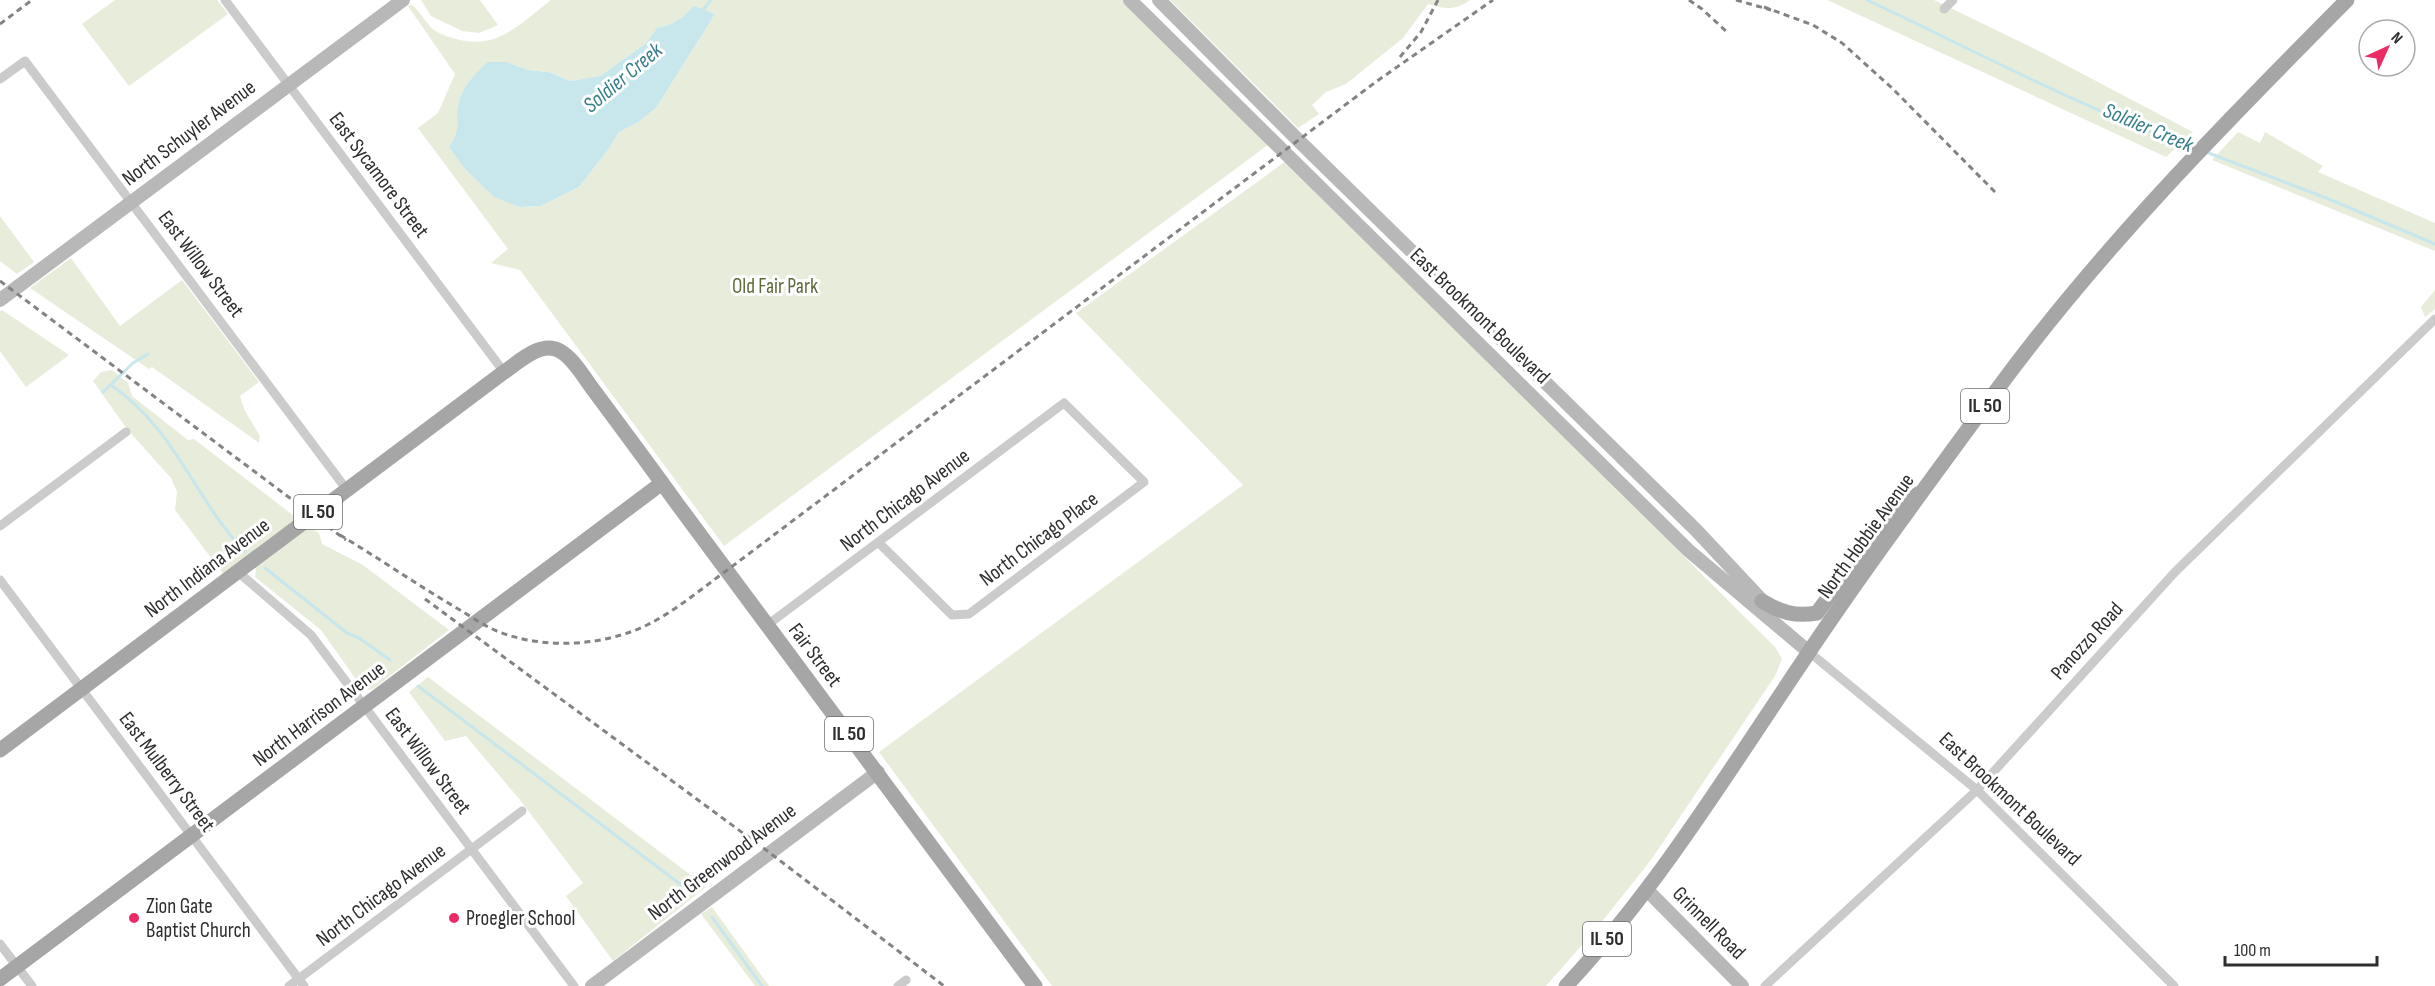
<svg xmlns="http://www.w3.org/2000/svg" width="2435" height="986" font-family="'Sofia Sans Condensed',sans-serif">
<rect width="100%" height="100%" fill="#fff"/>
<g fill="#e8ecdb" fill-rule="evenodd">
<path d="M115,0H217L228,14L129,86L82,24Z"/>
<path d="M421,0H480L498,25L479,33L462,31L431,16Z"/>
<path d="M551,0H1123L1268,145L724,546L520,270L491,263L508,249L418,128L438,113L455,74L408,6L412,5C421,12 426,24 434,30C441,35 452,38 460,40C499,49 522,22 551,0ZM694,7L715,14L656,108L637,123L619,132L608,150L579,187L541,206L520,207L494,196L464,168L449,147L457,135L459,100L507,62L528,70L549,72L570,81L600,76L645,44L657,28L671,24L684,16Z"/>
<path d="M1170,0H1470C1455,11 1445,9 1428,4L1403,38L1346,84L1326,92L1312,105L1319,114L1298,128Z"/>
<path d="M1827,0H1934L2041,52L2193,132L2166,157Z"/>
<path d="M2238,132L2260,143L2265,132L2323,166L2318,172L2435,223V251L2212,160Z"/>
<path d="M1286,161L1775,647L1782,659L1775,676L1651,860L1596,929L1546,986H1052L879,752L1243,485L1076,313Z"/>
<path d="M0,216L34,262L17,274L0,261Z"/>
<path d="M71,258L120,326L182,280L259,382L240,396L244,409L260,436L259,443L152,367L149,369L30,288Z"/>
<path d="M2435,290V309L2425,317L2421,307Z"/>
<path d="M2,310L69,355L26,387L0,351V311Z"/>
<path d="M112,370L128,383L132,396L188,440L194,439L298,519L224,575L175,510L177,492L171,478L127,429L93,381L101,372Z"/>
<path d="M309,527L319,533L322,544L363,565L449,630L373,689L368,690L360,685L321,630L255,577L256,568Z"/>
<path d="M428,677L700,882L706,887L613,961L566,896L583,883L520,800L466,736L445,741L409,692Z"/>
<path d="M712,907L769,986H755L701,914Z"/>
</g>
<path fill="#c7e7ed" d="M694,6L715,14L656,108L637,123L619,132L608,150L579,187L541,206L520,207L494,197L464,168L449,147C463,127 454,122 459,101C463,86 477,72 487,62H507L528,70L549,72L570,81L600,76L645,44L657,28L671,24L684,16Z"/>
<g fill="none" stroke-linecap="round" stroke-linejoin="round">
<g stroke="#c7e7ed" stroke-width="3">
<path d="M1867,0C1975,51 2083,109 2197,149"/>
<path d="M701,12L711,0"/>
<path d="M2206,152L2329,199L2435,244"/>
<path d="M111,385C176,430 194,498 245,552"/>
<path d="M103,392L133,363L148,354"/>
<path d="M265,568L347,633L359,638L390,660"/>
<path d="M418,686L688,890"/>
<path d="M712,917L762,986"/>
</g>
<g stroke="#cbcbcb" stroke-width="9">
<path d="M225,0L504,372"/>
<path d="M1944,9L1953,0"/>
<path d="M0,79L25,61L347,490"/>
<path d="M0,526L126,432"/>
<path d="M238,572L311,635L574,986"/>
<path d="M0,580L304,986"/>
<path d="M766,626L1064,403L1144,482L969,614L952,615L879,543"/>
<path d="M1809,652L1977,790L2174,986"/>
<path d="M0,944L32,986"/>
<path d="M289,986L522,811"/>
<path d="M898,986L906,980"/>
<path d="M1765,986L1977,790L2175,572L2435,319"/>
</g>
<g stroke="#b8b8b8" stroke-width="14">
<path d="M1130,0L1688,550L1809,652"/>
<path d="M1159,0L1298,140L1696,530L1769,608"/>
<path d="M0,300L403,0"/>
<path d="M1647,890L1742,986"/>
<path d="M592,986L878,772"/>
</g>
<g stroke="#a6a6a6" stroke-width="15">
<path d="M1762,601C1780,612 1795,617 1817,613L1887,517L1918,494"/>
<path d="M0,750L504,372C519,362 541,340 560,351C573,358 583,376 592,388C621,427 650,466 678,505C796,666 917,825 1035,986"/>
<path d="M0,979L662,483"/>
<path d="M1566,986C1657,888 1727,774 1801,664C1863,571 1930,481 1996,391C2100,249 2223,125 2347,0"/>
</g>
<g stroke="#838383" stroke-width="3" stroke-dasharray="6 4.5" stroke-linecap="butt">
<path d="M1689,0L1702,9L1727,32"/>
<path d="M1736,0L1771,10"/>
<path d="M1764,7L1813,25L1842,43L1892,88L1995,192"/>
<path d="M0,24L32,0"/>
<path d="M1400,57L1421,32L1438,0"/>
<path d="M0,281L346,540"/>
<path d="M340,535C380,559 419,586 460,610C475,619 490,630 508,635C552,649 606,645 647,625C675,611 700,590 726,571L1377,81L1493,0"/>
<path d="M425,599L770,853L944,986"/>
</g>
</g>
<g fill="#eb2b65" stroke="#fff" stroke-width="2">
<circle cx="134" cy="918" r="6"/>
<circle cx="454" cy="918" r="6"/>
</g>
<g text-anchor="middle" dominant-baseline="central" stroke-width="6" stroke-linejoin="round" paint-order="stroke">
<g fill="#fff" stroke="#6d6d6d" stroke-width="1.5">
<rect x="1961" y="389" width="48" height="34" rx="4.5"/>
<rect x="294" y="495" width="48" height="34" rx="4.5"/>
<rect x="825" y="717" width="48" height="34" rx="4.5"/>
<rect x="1583" y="922" width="48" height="34" rx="4.5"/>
</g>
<g font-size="20" font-weight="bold" fill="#2e2e2e">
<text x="1985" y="406">IL 50</text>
<text x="318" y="512">IL 50</text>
<text x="849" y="734">IL 50</text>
<text x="1607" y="939">IL 50</text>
</g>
<g font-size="21" fill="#2e2e2e" stroke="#fff">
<text transform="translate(189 133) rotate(-37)">North Schuyler Avenue</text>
<text transform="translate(379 175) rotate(53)">East Sycamore Street</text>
<text transform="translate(201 264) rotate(53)">East Willow Street</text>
<text transform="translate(1480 316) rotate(44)">East Brookmont Boulevard</text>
<text transform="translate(905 500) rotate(-37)">North Chicago Avenue</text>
<text transform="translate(1866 536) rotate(-54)">North Hobbie Avenue</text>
<text transform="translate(1039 539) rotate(-37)">North Chicago Place</text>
<text transform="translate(207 568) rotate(-37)">North Indiana Avenue</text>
<text transform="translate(2087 641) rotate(-48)">Panozzo Road</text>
<text transform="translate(815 655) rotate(53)">Fair Street</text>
<text transform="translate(319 714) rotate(-37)">North Harrison Avenue</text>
<text transform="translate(428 761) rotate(53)">East Willow Street</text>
<text transform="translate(167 772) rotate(53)">East Mulberry Street</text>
<text transform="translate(2010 799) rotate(43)">East Brookmont Boulevard</text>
<text transform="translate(722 862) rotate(-37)">North Greenwood Avenue</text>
<text transform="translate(381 895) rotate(-37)">North Chicago Avenue</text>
<text transform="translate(1709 923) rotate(45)">Grinnell Road</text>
</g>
<g font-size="21" fill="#5c6b3a" stroke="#fff">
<text x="775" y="286">Old Fair Park</text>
</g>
<g font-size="21" fill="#2e2e2e" stroke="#fff" text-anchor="start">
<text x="146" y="906">Zion Gate<tspan x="146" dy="24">Baptist Church</tspan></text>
<text x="466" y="918">Proegler School</text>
</g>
<g font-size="22" font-style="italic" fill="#387f8c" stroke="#fff">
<text transform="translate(623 78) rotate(-40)">Soldier Creek</text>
<text transform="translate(2148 128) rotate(23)">Soldier Creek</text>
</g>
</g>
<g transform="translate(2387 48) rotate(45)"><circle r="28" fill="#ffffff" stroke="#ababab" stroke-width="1.5"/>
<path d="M0-4.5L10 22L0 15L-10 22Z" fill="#eb2b65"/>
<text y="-9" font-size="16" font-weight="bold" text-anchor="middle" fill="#2e2e2e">N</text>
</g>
<path d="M2225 956v9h152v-9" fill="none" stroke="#2e2e2e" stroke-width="3"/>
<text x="2234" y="956" font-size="18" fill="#2e2e2e" stroke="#ffffff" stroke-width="4.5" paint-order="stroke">100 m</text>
</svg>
